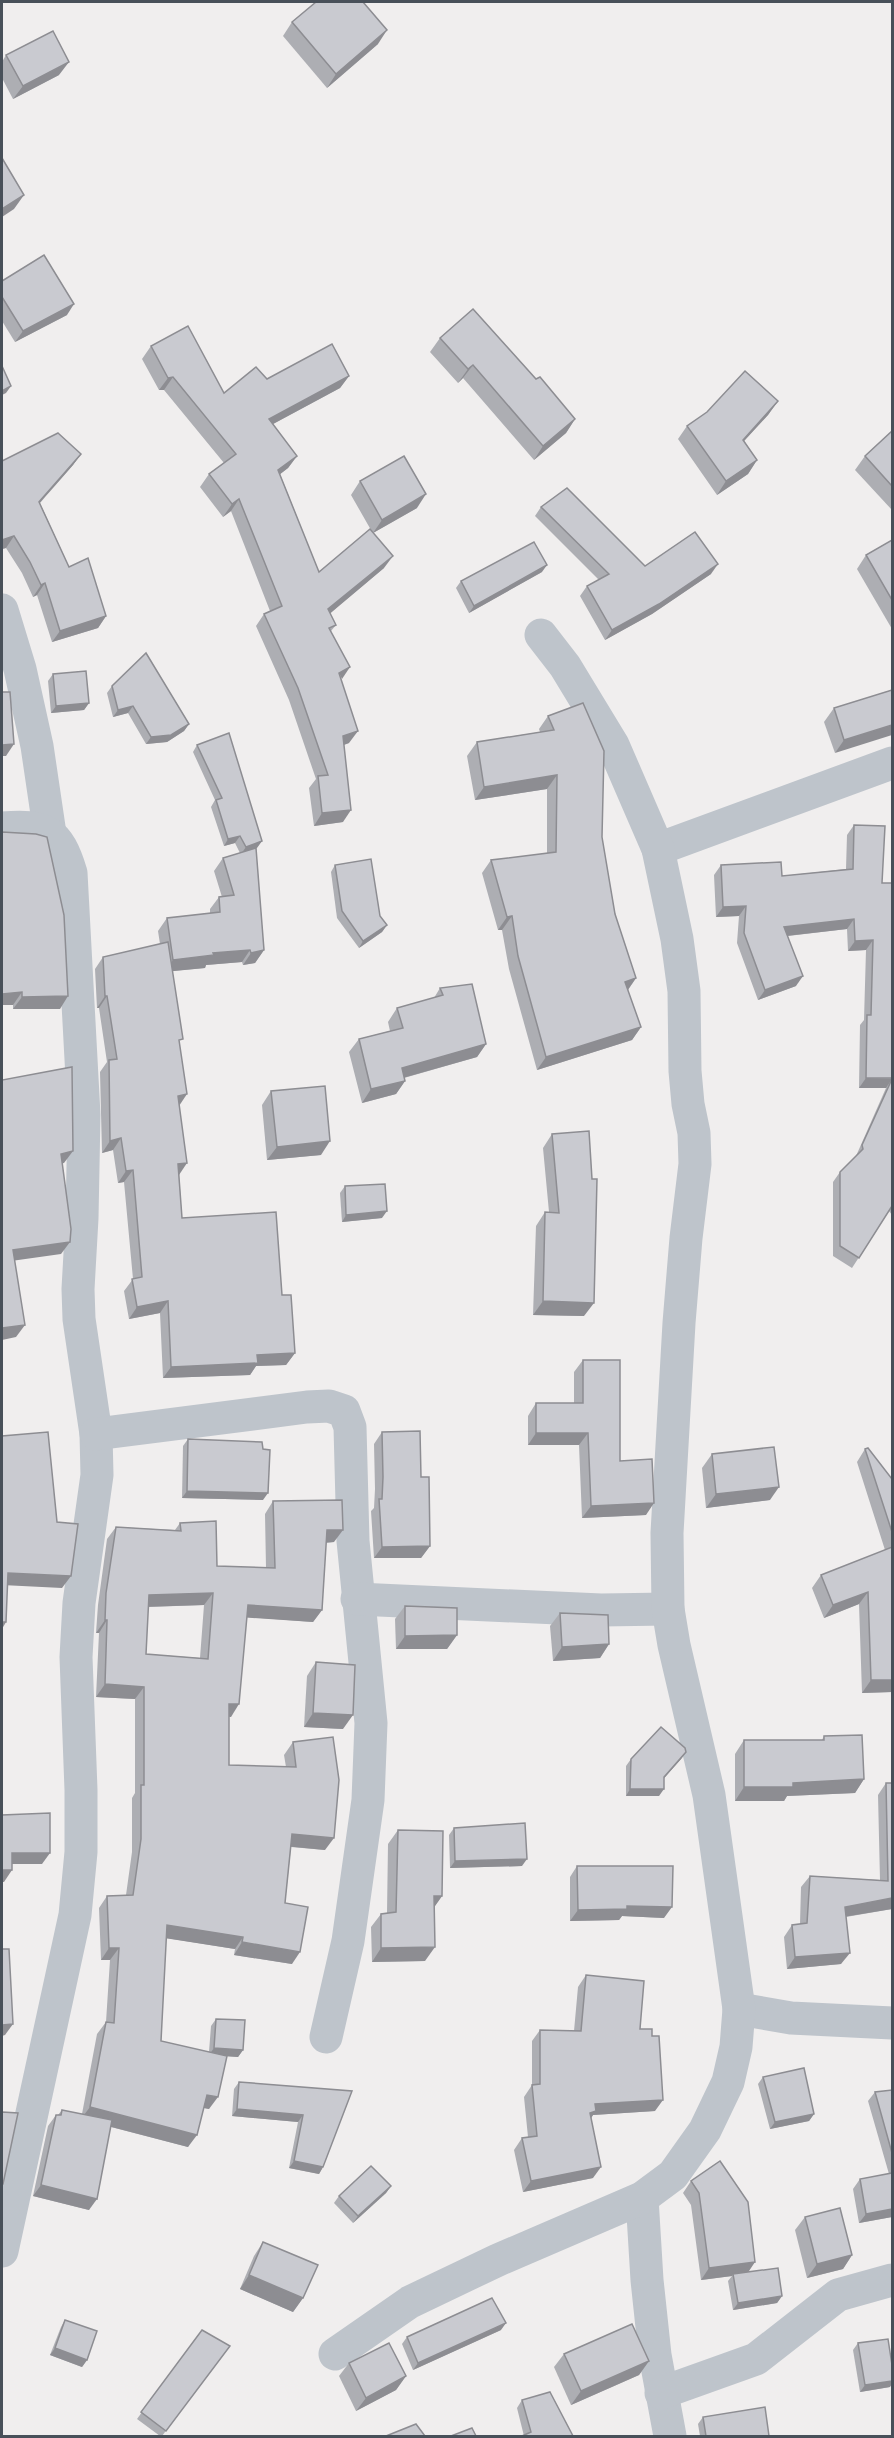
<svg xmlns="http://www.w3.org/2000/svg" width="894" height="2438" font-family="'DM Sans',sans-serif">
<rect width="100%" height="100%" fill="#f0eeee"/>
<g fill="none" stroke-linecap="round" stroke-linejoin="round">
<g stroke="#bec4cb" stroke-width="33">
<path d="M2,610L20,669L37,746L50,834"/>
<path d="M2,828C46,825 58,830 71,873L84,1115L82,1218L78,1289L79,1319L96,1434L97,1475L79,1603L76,1657L81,1790V1852L75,1915L2,2251"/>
<path d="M658,849L892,763"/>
<path d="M96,1434L307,1407L329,1406L344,1411L350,1427L353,1541L371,1723L368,1800L348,1941L326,2037"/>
<path d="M357,1599L601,1610L668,1609"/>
<path d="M739,2009L791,2018L892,2023"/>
<path d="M642,2198L647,2280L655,2355L670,2436"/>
<path d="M335,2354L410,2302L498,2260L642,2198L673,2175L705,2130L728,2082L736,2047L739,2009L709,1795L674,1645L668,1609L667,1533L679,1323L686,1238L695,1164L694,1133L688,1104L685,1071L684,991L677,939L658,849L613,745L565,666L541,635"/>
<path d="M661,2393L756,2359L838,2295L892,2280"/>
</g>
</g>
<g fill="#adaeb3" fill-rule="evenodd">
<path d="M292,22L378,44L327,88L283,36Z"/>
<path d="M6,55L59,75L13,99L2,78V62Z"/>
<path d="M2,281L67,315L15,342L2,321Z"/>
<path d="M440,338L575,419L566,433L534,460L463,378L458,383L430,352Z"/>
<path d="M151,346L224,393L267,379L349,376L340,388L273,424L297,456L288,468L280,474L319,572L371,530L351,495L360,481L417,508L373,533L384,568L330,613L336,625L331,631L341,679L349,743L344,745L343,822L314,826L309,788L316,779L289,700L256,626L264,614L270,611L231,511L223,517L200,487L209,474L224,463L164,390H159L142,359Z"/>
<path d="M778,401L768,415L744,441L757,460L748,474L717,495L678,439L687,426Z"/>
<path d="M892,431V510L855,470L865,456Z"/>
<path d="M81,454L73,465L40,503L69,567L106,616L98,628L52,642L37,595L33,597L22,573L6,548L2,549Z"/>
<path d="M541,507L645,566L711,574L652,614L605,640L580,596L587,586L599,580L535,516Z"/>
<path d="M892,540V629L857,569L866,555Z"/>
<path d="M542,572L469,613L456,588L461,581Z"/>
<path d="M53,674L89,703L84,710L51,713L48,681Z"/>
<path d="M112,686L189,724L184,731L167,742L146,744L128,713L113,717L107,693Z"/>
<path d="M892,690L835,753L824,722L834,708Z"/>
<path d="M548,716L602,837L615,914L636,978L628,990L641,1027L632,1040L537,1070L509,969L502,930H498L482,873L491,860L547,854V789L475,800L467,756L477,742L540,732L539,729Z"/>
<path d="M197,745L262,841L256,848L264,950L255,963L243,965L242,962L206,965L205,968L172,971L179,1044V1174L182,1218L282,1295L295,1353L286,1365L256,1366L250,1375L163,1378L160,1313L129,1319L124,1291L133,1279L124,1182L118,1183L113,1150L102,1153L100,1072L107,1062L99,1008H97L95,969L103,957L160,944L158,931L167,918L210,913V909L219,897H222L214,871L223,858L240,853L235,843L224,846L211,807L215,800L193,752Z"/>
<path d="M854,825L882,883H892V1215L889,1211L852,1268L833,1256V1182L840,1172L856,1156L886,1088H859L860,1025L864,1020L866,950L848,951L847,929L788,936L796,986L758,1000L737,943L739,916L716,917L714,875L721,865L782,876L846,869L847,835Z"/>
<path d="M2,832L60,1009H13V1005H2Z"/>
<path d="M335,865L380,916L387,925L382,932L359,948L337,918L331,872Z"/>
<path d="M440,988L486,1044L477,1057L404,1078L405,1081L396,1094L362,1103L349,1052L359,1039L390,1031L388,1022L397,1008L434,998Z"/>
<path d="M271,1091L321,1155L267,1160L262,1105Z"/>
<path d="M552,1134L592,1179L584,1316L533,1315L536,1226L545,1212H549L543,1148Z"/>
<path d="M345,1186L382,1218L342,1222L340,1193Z"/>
<path d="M583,1360L620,1461L646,1515L582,1518L579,1445H528V1416L536,1403H574V1372Z"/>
<path d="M382,1432L430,1546L421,1558H374L371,1511L374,1508L375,1489L374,1444Z"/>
<path d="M188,1439L263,1500L182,1498L183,1446Z"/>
<path d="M865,1449L892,1479V1692L862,1693L859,1604L824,1618L812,1588L821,1575L885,1550L857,1462Z"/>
<path d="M712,1454L770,1500L706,1508L702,1468Z"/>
<path d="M273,1501L334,1542L326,1543L322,1610L313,1622L247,1617L231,1717L229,1716V1765L286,1767L284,1755L293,1742L325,1850L291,1847L285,1903L292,1964L234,1955L235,1949L166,1938L161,2041L209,2052L211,2026L216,2019L243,2050L238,2057L224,2056L209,2109L204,2108L188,2147L111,2127L89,2210L33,2196L48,2126L56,2115H58L62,2110L82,2114L97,2034L106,2022L110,1960H101L99,1908L107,1896L126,1895L132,1852V1798L135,1793V1699L96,1697L99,1633H96L98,1605L107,1539L116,1527L175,1530L180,1523L217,1566L266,1568L265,1514ZM204,1605L200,1658L146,1654L148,1607Z"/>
<path d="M405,1606L457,1635L447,1649H396L395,1619Z"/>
<path d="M560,1613L609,1644L600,1658L553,1661L550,1626Z"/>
<path d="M316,1662L343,1729L304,1727L307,1676Z"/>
<path d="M824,1736L864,1779L855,1793L787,1796L784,1801H735V1754L744,1740H822Z"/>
<path d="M686,1752L681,1759L664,1778L659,1796H626V1766L631,1759Z"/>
<path d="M886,1783H892V1909L846,1917L841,1964L787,1969L784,1937L792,1925L800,1924L801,1887L810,1876L880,1880L878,1795Z"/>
<path d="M454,1828L522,1866L450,1868L449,1835Z"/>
<path d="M398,1830L442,1896L434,1907L425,1961L372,1962L371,1927L381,1914L387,1913L388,1844Z"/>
<path d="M577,1866L664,1918L622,1916L619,1920L570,1921V1877Z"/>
<path d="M586,1975L640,2029L652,2036L655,2111L593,2115L591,2118L593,2178L523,2192L514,2150L522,2138L528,2137L524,2097L532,2085V2041L540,2030L574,2031L578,1987Z"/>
<path d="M763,2077L814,2114L809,2121L770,2129L758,2084Z"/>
<path d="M239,2082L352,2091L323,2167L319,2174L289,2168L298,2122L232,2116L234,2089Z"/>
<path d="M892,2090V2217L859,2223L853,2189L860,2179L889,2174L868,2101L875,2092Z"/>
<path d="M720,2161L748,2272L782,2296L777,2303L733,2310L728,2281L732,2276L701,2280L691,2205L683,2193L691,2181Z"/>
<path d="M391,2186L386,2193L353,2223L334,2203L339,2196Z"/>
<path d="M805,2217L852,2255L843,2269L807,2278L795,2230Z"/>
<path d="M263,2242L303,2298L293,2312L240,2289L254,2256Z"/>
<path d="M65,2320L87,2360L82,2367L50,2355L61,2327Z"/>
<path d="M202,2330L230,2346L162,2436H160L137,2419Z"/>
<path d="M501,2330L413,2370L402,2344L407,2337Z"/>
<path d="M858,2343L890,2387L860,2392L853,2350Z"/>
<path d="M564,2354L649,2361L639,2375L571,2405L554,2367Z"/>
<path d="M349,2363L406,2376L396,2390L356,2411L339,2376Z"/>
<path d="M522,2400L573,2436H524L517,2408Z"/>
<path d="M703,2417L769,2436H700L698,2424Z"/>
</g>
<g fill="#8d8d92">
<path d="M387,30L378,44L327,88L336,74Z"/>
<path d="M69,62L59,75L13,99L23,86Z"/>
<path d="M24,195L14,209L2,217V209Z"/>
<path d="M74,304L67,315L15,342L23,331Z"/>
<path d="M473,365L463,378L458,383L468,369Z"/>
<path d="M349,376L340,388L260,431L269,419Z"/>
<path d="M173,377L164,390H159L168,378Z"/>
<path d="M11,386L6,393L2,395V391Z"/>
<path d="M778,401L768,415L733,453L743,440Z"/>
<path d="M575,419L566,433L534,460L543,446Z"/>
<path d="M81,454L73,465L31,513L39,502Z"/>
<path d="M297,456L288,468L270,482L278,470Z"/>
<path d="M757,460L748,474L717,495L726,481Z"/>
<path d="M426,494L417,508L373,533L382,520Z"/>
<path d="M239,499L231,511L223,517L232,504Z"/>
<path d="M14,536L6,548L2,549V540Z"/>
<path d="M393,556L384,568L320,622L328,609Z"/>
<path d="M718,564L711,574L652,614L605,640L612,630Z"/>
<path d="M547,565L542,572L469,613L474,606Z"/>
<path d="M45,583L37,595L33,597L41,585Z"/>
<path d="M106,616L98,628L52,642L60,631Z"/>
<path d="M350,667L342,679L339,673Z"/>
<path d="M89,703L84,710L51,713L56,706Z"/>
<path d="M133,706L128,713L113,717L118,710Z"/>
<path d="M189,724L184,731L167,742L146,744L151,737Z"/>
<path d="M892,725V735L835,753L844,740Z"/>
<path d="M358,731L349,743L334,748L343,736Z"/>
<path d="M14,744L6,756H2V745Z"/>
<path d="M557,775L547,789L475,800L484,787Z"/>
<path d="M351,810L343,822L314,826L322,813Z"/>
<path d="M240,836L235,843L224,846L228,839Z"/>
<path d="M262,841L257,848L241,854L246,847Z"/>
<path d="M746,906L739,916L716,917L723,907Z"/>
<path d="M512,916L502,930H498L507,917Z"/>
<path d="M854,919L847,929L777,937L784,927Z"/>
<path d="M387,925L382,932L359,948L363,941Z"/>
<path d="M873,940L866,950L848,951L855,941Z"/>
<path d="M250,950L242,962L206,965L205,968L164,972L173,960L213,953Z"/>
<path d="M264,950L255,963L243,965L251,953Z"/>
<path d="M803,976L796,986L758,1000L765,990Z"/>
<path d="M636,978L627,991L625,982Z"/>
<path d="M22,992L13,1005H2V994Z"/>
<path d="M68,996L60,1009H13L22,997Z"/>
<path d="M105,996H107L99,1008H97Z"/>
<path d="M641,1027L632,1040L537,1070L546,1057Z"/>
<path d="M486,1044L477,1057L392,1081L402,1068Z"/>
<path d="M866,1078L892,1079L886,1088H859Z"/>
<path d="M405,1081L396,1094L362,1103L371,1089Z"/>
<path d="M187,1094L179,1106L178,1096Z"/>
<path d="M121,1138L113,1150L102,1153L110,1141Z"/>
<path d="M330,1141L321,1155L267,1160L277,1147Z"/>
<path d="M73,1151L64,1163L52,1166L61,1154Z"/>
<path d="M187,1163L179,1175L178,1164Z"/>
<path d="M133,1170L124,1182L118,1183L126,1171Z"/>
<path d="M387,1211L382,1218L342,1222L346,1215Z"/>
<path d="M70,1242L61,1254L4,1262L13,1250Z"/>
<path d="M168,1301L160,1313L129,1319L137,1307Z"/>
<path d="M543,1301L594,1303L584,1316L533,1315Z"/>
<path d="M25,1325L16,1337L2,1340V1328Z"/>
<path d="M295,1353L286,1365L256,1366L250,1375L163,1378L171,1367L257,1355Z"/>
<path d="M536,1433H588L579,1445H528Z"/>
<path d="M779,1487L770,1500L706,1508L716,1494Z"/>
<path d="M187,1491L268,1493L263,1500L182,1498Z"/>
<path d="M654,1503L646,1515L582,1518L591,1506Z"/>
<path d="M327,1530H343L334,1542L318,1543Z"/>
<path d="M430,1546L421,1558H374L382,1547Z"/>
<path d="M8,1573L71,1576L62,1588L2,1585Z"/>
<path d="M868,1592L859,1604L824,1618L833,1605Z"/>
<path d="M213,1593L204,1605L141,1607L149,1595Z"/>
<path d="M248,1605L322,1610L313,1622L239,1617Z"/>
<path d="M105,1620H107L99,1633H96Z"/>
<path d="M2,1622H6L2,1629Z"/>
<path d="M457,1635L447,1649H396L405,1636Z"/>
<path d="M609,1644L600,1658L553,1661L562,1647Z"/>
<path d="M871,1680H892V1692L862,1693Z"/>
<path d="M105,1684L144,1687L135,1699L96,1697Z"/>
<path d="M229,1704H239L231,1717L220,1716Z"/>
<path d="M313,1713L353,1715L343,1729L304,1727Z"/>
<path d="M686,1752L681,1759L659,1784L664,1777Z"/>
<path d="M864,1779L855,1793L787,1796L784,1801H735L744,1787L793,1783Z"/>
<path d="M630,1789H664L659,1796H626Z"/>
<path d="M292,1834L334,1838L325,1850L284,1846Z"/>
<path d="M12,1853H50L42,1864H4Z"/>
<path d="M527,1859L522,1866L450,1868L455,1861Z"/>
<path d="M2,1870H12L4,1882H2Z"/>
<path d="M434,1896H442L433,1909Z"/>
<path d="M892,1898V1909L837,1918L845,1907Z"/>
<path d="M627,1906L672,1907L664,1918L622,1916L619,1920L570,1921L578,1910Z"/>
<path d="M167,1925L243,1937L235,1949L158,1937Z"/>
<path d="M242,1942L300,1952L292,1964L234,1955Z"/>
<path d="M435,1947L425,1961L372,1962L381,1948Z"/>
<path d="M109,1948H119L110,1960H101Z"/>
<path d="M850,1953L841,1964L787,1969L795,1957Z"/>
<path d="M13,2024L5,2035L2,2036V2025Z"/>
<path d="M214,2048L243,2050L238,2057L209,2055Z"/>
<path d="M207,2095L218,2097L209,2109L199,2107Z"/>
<path d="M663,2100L655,2111L593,2115L588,2123L582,2124L595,2104Z"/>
<path d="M90,2107L197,2135L188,2147L81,2119Z"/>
<path d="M237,2109L303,2115L298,2122L232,2116Z"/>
<path d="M814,2114L809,2121L770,2129L775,2122Z"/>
<path d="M294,2161L323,2167L319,2174L289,2168Z"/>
<path d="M601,2167L593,2178L523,2192L531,2181Z"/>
<path d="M41,2185L97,2199L89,2210L33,2196Z"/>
<path d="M391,2186L386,2193L353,2223L358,2216Z"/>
<path d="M892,2209V2217L859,2223L866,2214Z"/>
<path d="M852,2255L843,2269L807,2278L817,2264Z"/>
<path d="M755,2262L747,2274H733L732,2276L701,2280L709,2268Z"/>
<path d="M249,2275L303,2298L293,2312L240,2289Z"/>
<path d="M782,2296L777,2303L733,2310L738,2303Z"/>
<path d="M506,2323L501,2330L413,2370L418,2363Z"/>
<path d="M55,2348L87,2360L82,2367L50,2355Z"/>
<path d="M649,2361L639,2375L571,2405L581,2391Z"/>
<path d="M406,2376L396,2390L356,2411L366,2398Z"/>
<path d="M892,2381V2384L890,2387L860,2392L865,2385Z"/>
</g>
<g fill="#c9cad0" stroke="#8d8d92" stroke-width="1.5" fill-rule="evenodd">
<path d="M316,2H363L387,30L336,74L292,22Z"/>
<path d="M53,31L69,62L23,86L6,55Z"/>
<path d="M2,158L24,195L2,209Z"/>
<path d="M44,255L74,304L23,331L2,297V281Z"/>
<path d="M473,309L536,379L540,377L575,419L543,446L473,365L468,369L440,338Z"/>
<path d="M188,326L224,393L256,367L267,379L332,344L349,376L269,419L297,456L278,470L319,572L370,529L393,556L328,609L336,625L329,628L350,667L339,673L358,731L343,736L351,810L322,813L318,776L328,775L298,688L264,614L282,606L239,499L232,504L209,474L236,454L173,377L168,378L151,346Z"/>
<path d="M2,366L11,386L2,391Z"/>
<path d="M745,371L778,401L743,440L757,460L726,481L687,426L707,412Z"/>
<path d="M892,431V486L865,456Z"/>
<path d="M58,433L81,454L39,502L69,567L88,558L106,616L60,631L45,583L41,585L30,562L14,536L2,540V461Z"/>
<path d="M404,456L426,494L382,520L360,481Z"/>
<path d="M567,488L645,566L695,532L718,564L659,604L612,630L587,586L609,574L541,507Z"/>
<path d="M892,540V600L866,555Z"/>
<path d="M534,542L547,565L474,606L461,581Z"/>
<path d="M146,653L189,724L171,735L151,737L133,706L118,710L112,686Z"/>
<path d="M86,671L89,703L56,706L53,674Z"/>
<path d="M892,690V725L844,740L834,708Z"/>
<path d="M2,692H10L14,744L2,745Z"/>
<path d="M583,703L604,751L602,837L615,914L636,978L625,982L641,1027L546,1057L518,956L512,916L507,917L491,860L556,852L557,775L484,787L477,742L554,730L548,716Z"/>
<path d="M229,733L262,841L246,847L240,836L228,839L216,800L222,798L197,745Z"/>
<path d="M854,825L885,826L882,883H892V1078H866L867,1015H871L873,940L855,941L854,919L784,927L803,976L765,990L744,933L746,906L723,907L721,865L781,862L782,876L853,869Z"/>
<path d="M2,832L36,834L47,837L64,915L68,996L22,997V992L2,994Z"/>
<path d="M256,848L264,950L251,953L250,950L213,953L214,955L173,960L167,918L220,912L219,897L234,895L223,858Z"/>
<path d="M371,859L380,916L387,925L363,941L342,911L335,865Z"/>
<path d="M168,942L183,1039L179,1040L187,1094L178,1096L187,1163L178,1164L182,1218L276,1212L282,1295H291L295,1353L257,1355L258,1363L171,1367L168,1301L137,1307L132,1279L142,1277L133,1170L126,1171L121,1138L110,1141L109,1060L117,1059L107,996H105L103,957Z"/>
<path d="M472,984L486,1044L402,1068L405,1081L371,1089L359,1039L403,1028L397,1008L443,995L440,988Z"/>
<path d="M72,1067L73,1151L61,1154L71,1229L70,1242L13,1250L25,1325L2,1328V1080Z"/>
<path d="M892,1079V1206L859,1258L840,1246V1172L863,1149L862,1145Z"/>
<path d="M325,1086L330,1141L277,1147L271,1091Z"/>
<path d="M589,1131L592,1179H597L594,1303L543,1301L545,1212L559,1213L552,1134Z"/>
<path d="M385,1184L387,1211L346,1215L345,1186Z"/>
<path d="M583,1360H620V1461L652,1459L654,1503L591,1506L588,1433H536V1403H583Z"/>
<path d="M420,1431L421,1477H429L430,1546L382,1547L379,1499H382L383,1477L382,1432Z"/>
<path d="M48,1432L57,1522L78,1524L71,1576L8,1573L6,1622H2V1436Z"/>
<path d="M188,1439L262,1442L263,1449L270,1450L268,1493L187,1491Z"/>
<path d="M774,1447L779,1487L716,1494L712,1454Z"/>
<path d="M868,1448L892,1479V1532L865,1449Z"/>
<path d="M342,1500L343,1530H327L322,1610L248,1605L239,1704H229V1765L296,1767L293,1742L333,1737L339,1780L334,1838L292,1834L285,1903L308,1907L300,1952L242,1942L243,1937L167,1925L161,2041L227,2056L218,2097L207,2095L197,2135L90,2107L106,2022L114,2023L119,1948H109L107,1896L133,1895L141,1839V1785H144V1687L105,1684L107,1620H105L106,1593L116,1527L181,1531L180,1523L216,1521L217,1566L275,1568L273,1501ZM213,1593L208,1659L146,1654L149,1595Z"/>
<path d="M892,1547V1680H871L868,1592L833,1605L821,1575Z"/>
<path d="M405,1606L457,1608V1635L405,1636Z"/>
<path d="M560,1613L608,1615L609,1644L562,1647Z"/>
<path d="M316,1662L355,1665L353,1715L313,1713Z"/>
<path d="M661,1727L685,1748L686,1752L664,1777V1789H630L631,1759Z"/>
<path d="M862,1735L864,1779L793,1783V1787H744V1740H824V1736Z"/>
<path d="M886,1783H892V1898L845,1907L850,1953L795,1957L792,1925L807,1923L810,1876L888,1881Z"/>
<path d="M50,1813V1853H12V1870H2V1815Z"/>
<path d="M525,1823L527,1859L455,1861L454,1828Z"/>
<path d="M398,1830L443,1831L442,1896H434L435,1947L381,1948V1914L396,1912Z"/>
<path d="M577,1866H673L672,1907L627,1906V1909L578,1910Z"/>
<path d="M2,1949H9L13,2024L2,2025Z"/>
<path d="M586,1975L644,1981L640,2029H652V2036H659L663,2100L595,2104L596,2111L590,2113L601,2167L531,2181L522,2138L537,2136L532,2085L540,2084V2030L581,2031Z"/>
<path d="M216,2019L245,2020L243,2050L214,2048Z"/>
<path d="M804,2068L814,2114L775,2122L763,2077Z"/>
<path d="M239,2082L352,2091L323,2167L294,2161L303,2115L237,2109Z"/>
<path d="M892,2090V2153L875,2092Z"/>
<path d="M62,2110L112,2120L97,2199L41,2185L56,2115H61Z"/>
<path d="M2,2112L18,2113L3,2184H2Z"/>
<path d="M720,2161L748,2202L755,2262L709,2268L699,2193L691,2181Z"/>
<path d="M371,2166L391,2186L358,2216L339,2196Z"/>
<path d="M892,2173V2209L866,2214L860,2179Z"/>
<path d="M840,2208L852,2255L817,2264L805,2217Z"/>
<path d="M263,2242L318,2265L303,2298L249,2275Z"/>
<path d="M778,2268L782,2296L738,2303L733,2274Z"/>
<path d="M492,2298L506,2323L418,2363L407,2337Z"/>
<path d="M65,2320L97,2331L87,2360L55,2348Z"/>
<path d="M632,2324L649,2361L581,2391L564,2354Z"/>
<path d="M202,2330L230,2346L166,2431L141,2412Z"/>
<path d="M888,2339L892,2365V2381L865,2385L858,2343Z"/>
<path d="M389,2343L406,2376L366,2398L349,2363Z"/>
<path d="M550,2392L573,2436H522L531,2432L522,2400Z"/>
<path d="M765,2407L769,2436H706L703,2417Z"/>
<path d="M416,2424L425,2436H386Z"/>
<path d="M472,2428L476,2436H451Z"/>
</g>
<rect width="894" height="2438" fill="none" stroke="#485059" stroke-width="6"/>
</svg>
